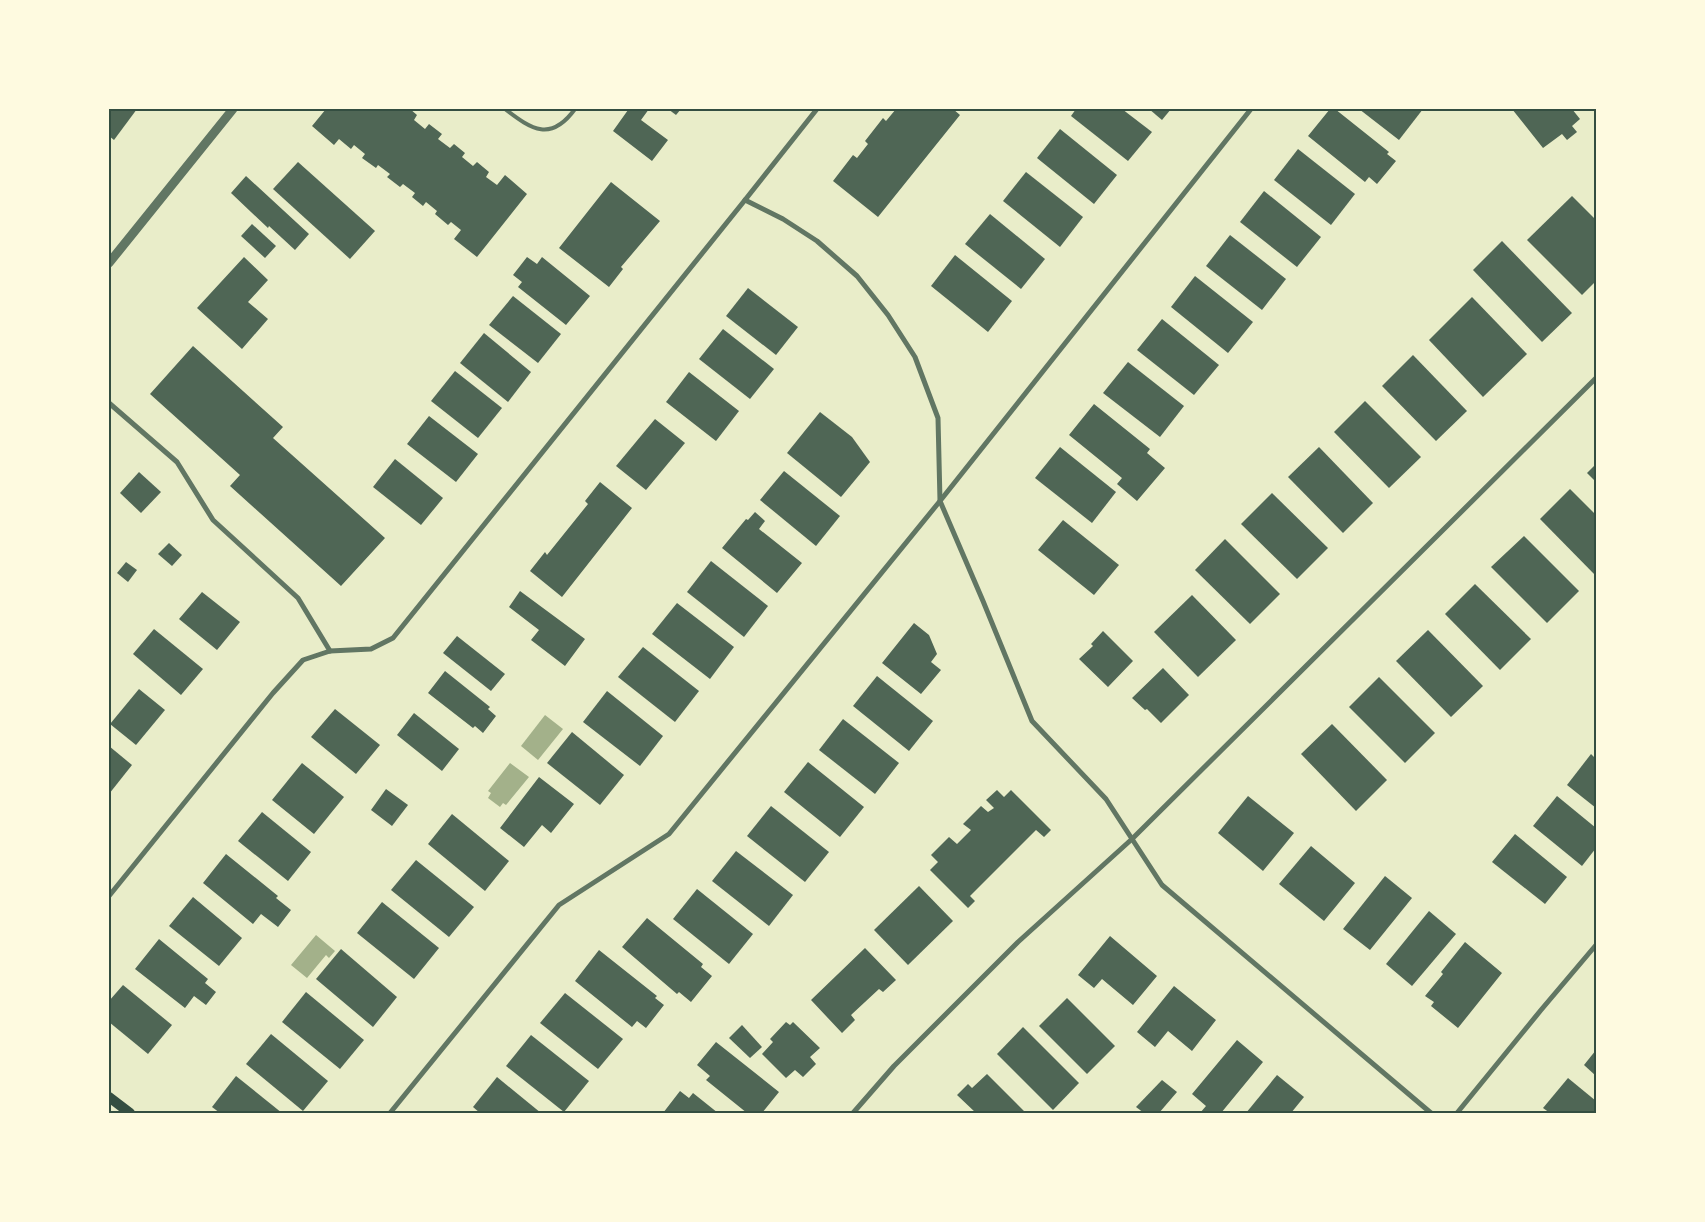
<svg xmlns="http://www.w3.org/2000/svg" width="1705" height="1222" font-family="Manrope,sans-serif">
<rect width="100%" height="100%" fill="#e9edc9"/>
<g fill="#a3b18a">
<path d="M545,715L563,729L538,760L521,746Z"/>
<path d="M510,763L529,777L506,805L503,803L500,807L488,798L491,793L488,791Z"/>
<path d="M316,935L335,951L329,958L326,955L307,978L291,965Z"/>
</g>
<g fill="#4f6655">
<path d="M109,109H137L114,140L109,136Z"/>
<path d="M326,109H410L417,115L414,120L425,129L429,124L442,134L438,139L450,148L454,144L465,153L462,157L473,166L477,162L489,172L486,177L497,185L505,175L527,194L477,257L454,239L461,230L451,222L448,225L435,214L437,211L426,202L423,206L412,197L415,193L403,184L400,187L387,177L390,174L378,165L376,168L362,158L365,154L354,145L351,149L339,139L334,145L312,126Z"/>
<path d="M627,109H649L641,120L668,140L652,161L613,131L628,110Z"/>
<path d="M668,109H681L676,115Z"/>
<path d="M896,109H953L960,115L878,217L833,181L853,155L857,158L868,144L865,141L883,118L886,121Z"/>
<path d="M1076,109H1122L1152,132L1128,161L1071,116Z"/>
<path d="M1149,109H1171L1162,120Z"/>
<path d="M1330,109H1335L1389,152L1387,154L1396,161L1377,184L1369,177L1365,182L1308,136Z"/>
<path d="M1359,109H1423L1399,140Z"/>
<path d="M1512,109H1572L1580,119L1572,126L1577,132L1567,140L1562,134L1543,148Z"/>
<path d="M1060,129L1117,175L1094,204L1037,158Z"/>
<path d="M1298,149L1355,194L1331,225L1274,180Z"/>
<path d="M298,162L375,231L350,259L273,189Z"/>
<path d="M1026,172L1083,217L1060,247L1003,201Z"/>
<path d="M246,176L309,234L295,250L269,226L268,228L231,193Z"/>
<path d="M611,182L660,221L621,267L623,269L609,287L559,248Z"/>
<path d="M1264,191L1321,237L1297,267L1240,222Z"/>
<path d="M1572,196L1596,220V281L1582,295L1527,240Z"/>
<path d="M990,214L1045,259L1021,289L965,244Z"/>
<path d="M252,224L276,246L265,258L241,236Z"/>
<path d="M1230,235L1286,279L1262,310L1206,266Z"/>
<path d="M1502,241L1572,313L1542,342L1473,270Z"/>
<path d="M955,255L1012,301L988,332L931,286Z"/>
<path d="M244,257L268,280L248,302L268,319L242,349L197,308Z"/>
<path d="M527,257L537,264L542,257L590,296L566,325L518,287L522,282L513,275Z"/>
<path d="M1195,276L1253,322L1228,353L1171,307Z"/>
<path d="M748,288L798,327L776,355L726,316Z"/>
<path d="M513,296L561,334L538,363L489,325Z"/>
<path d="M1472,297L1527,354L1483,397L1429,340Z"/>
<path d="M1162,319L1219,365L1194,395L1137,350Z"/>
<path d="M723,329L774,369L750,399L699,359Z"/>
<path d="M484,333L531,372L508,402L460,363Z"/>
<path d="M193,346L283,427L273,438L385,538L341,586L230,486L240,475L150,394Z"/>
<path d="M1413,355L1467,411L1436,441L1382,386Z"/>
<path d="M1128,362L1184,406L1160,437L1103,393Z"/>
<path d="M455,371L502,408L478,438L431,401Z"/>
<path d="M689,372L739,411L716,441L666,402Z"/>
<path d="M1365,401L1421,457L1389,488L1334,432Z"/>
<path d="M1094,404L1150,449L1147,453L1165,468L1137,501L1117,484L1122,478L1069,435Z"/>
<path d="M820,412L852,437L870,462L841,497L787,453Z"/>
<path d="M429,416L478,454L456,482L407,444Z"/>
<path d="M655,419L685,443L646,490L616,466Z"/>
<path d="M1060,447L1116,492L1092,523L1035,478Z"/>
<path d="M1319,447L1373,503L1343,533L1288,477Z"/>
<path d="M395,459L443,498L421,525L373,487Z"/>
<path d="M1596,464V482L1587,473Z"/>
<path d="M784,471L840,516L816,546L760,500Z"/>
<path d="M139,472L161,492L141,513L120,493Z"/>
<path d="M600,482L632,508L562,597L530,571L545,552L547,555L588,504L585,501Z"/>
<path d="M1570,489L1596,515V576L1540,519Z"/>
<path d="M1272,493L1328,548L1297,579L1241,524Z"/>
<path d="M755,512L765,521L759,529L802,563L777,593L722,548L746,519L748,520Z"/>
<path d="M1063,520L1119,565L1094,595L1038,550Z"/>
<path d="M1524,536L1579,591L1547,623L1491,567Z"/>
<path d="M1225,539L1280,594L1250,624L1195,570Z"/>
<path d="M169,543L182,555L172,566L158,554Z"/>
<path d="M711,561L768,606L744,637L687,592Z"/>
<path d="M126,562L137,570L128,582L117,573Z"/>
<path d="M1475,584L1531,639L1500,670L1445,614Z"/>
<path d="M520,591L585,639L565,666L531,640L539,630L509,607Z"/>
<path d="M202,592L240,622L217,650L179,619Z"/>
<path d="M1192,595L1236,640L1198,677L1154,632Z"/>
<path d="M677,603L734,647L710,679L652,634Z"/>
<path d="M914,623L929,635L937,654L931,662L941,670L921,694L882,663Z"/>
<path d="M154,629L203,669L181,695L133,654Z"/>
<path d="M1428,630L1483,686L1451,717L1396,661Z"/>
<path d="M1103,631L1133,661L1108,687L1079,659L1093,646L1091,644Z"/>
<path d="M457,636L505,674L491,691L443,653Z"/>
<path d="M643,647L699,691L675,722L618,677Z"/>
<path d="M1163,668L1189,695L1161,723L1147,709L1145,710L1132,698Z"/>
<path d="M445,671L490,707L488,709L496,716L483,733L475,726L473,728L428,693Z"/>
<path d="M877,676L933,721L909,751L853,706Z"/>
<path d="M1379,677L1435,733L1405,763L1349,707Z"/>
<path d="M139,689L165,710L136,745L110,724Z"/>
<path d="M607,691L663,736L640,766L583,722Z"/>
<path d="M335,709L380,745L356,774L311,737Z"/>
<path d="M414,713L459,749L442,771L397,735Z"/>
<path d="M843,719L899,763L875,794L819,750Z"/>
<path d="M1332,724L1387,780L1356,811L1301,754Z"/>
<path d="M572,732L624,775L600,805L547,763Z"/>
<path d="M109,746L132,765L109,794Z"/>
<path d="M1591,754L1596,759V808L1567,785Z"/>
<path d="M808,762L864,807L840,837L784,792Z"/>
<path d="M302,763L344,797L314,834L272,800Z"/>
<path d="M539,777L574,804L551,833L542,825L524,847L500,828Z"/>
<path d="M386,789L408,805L392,826L371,810Z"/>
<path d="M997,790L1004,797L1011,790L1051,830L1044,837L1036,830L970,896L975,901L968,908L930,870L938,862L931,855L949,837L957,844L971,830L963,824L981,806L988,812L994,808L986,800Z"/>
<path d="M1248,796L1294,833L1263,871L1218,833Z"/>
<path d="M1557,796L1596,828V848L1582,866L1533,826Z"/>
<path d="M771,806L829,852L805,882L747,836Z"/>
<path d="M262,812L311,852L288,881L238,841Z"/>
<path d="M452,814L509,861L485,891L428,844Z"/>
<path d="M1515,834L1567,877L1545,904L1492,862Z"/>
<path d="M1311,846L1355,883L1324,921L1279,884Z"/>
<path d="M736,851L793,895L769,926L712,881Z"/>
<path d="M226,854L278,896L276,898L291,910L278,927L261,914L253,924L203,883Z"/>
<path d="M416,860L474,907L449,937L391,890Z"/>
<path d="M1385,876L1412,898L1370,950L1343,929Z"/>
<path d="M919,886L953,921L908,965L874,930Z"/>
<path d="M697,889L753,934L729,964L673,919Z"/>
<path d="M193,897L242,938L219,966L169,926Z"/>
<path d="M382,902L439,948L414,979L357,933Z"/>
<path d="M1429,911L1456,934L1412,986L1386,964Z"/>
<path d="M647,918L703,964L701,967L712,976L691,1002L679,992L677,994L622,947Z"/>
<path d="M1110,936L1157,976L1133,1005L1102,979L1094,988L1078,975Z"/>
<path d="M159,939L208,979L205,983L216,992L206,1005L194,996L185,1008L135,969Z"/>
<path d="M1465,942L1502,973L1458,1028L1431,1006L1434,1002L1425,996L1443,974L1441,972Z"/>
<path d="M865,948L896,980L883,992L879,989L851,1015L855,1020L842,1033L811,1000Z"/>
<path d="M341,949L397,997L373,1027L316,979Z"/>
<path d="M599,950L657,996L655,998L664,1005L646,1028L637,1021L632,1027L575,981Z"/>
<path d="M123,985L172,1025L148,1054L109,1022V1001Z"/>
<path d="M1174,986L1216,1020L1192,1051L1168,1031L1155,1047L1137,1032Z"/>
<path d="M306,992L364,1040L340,1069L282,1022Z"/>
<path d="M565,993L623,1039L598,1069L540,1023Z"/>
<path d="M1067,998L1115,1046L1087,1074L1039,1026Z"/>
<path d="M786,1022L790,1025L793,1022L820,1048L810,1057L816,1064L803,1077L795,1070L786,1078L762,1054L773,1042L770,1039Z"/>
<path d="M742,1025L762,1047L750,1058L729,1038Z"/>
<path d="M1023,1027L1079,1083L1053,1110L997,1054Z"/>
<path d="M271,1034L328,1081L303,1111L246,1064Z"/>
<path d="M531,1035L589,1081L564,1112L506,1066Z"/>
<path d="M1237,1040L1263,1062L1221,1113H1200L1206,1106L1192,1094Z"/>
<path d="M716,1042L779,1092L762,1113H747L706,1080L710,1076L697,1065Z"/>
<path d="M1596,1050V1076L1584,1065Z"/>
<path d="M987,1074L1026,1113H976L957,1095L968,1084L972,1088Z"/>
<path d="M1277,1075L1304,1097L1291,1113H1246Z"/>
<path d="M236,1076L282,1113H220L212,1107Z"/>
<path d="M497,1077L541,1113H480L473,1107Z"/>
<path d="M1568,1078L1596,1101V1113H1550L1543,1108Z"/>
<path d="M1162,1080L1177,1092L1159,1113H1144L1136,1107Z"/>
<path d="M680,1091L689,1098L693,1093L718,1113H663Z"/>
</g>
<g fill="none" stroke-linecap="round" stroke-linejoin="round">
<path stroke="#617663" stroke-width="4" d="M505,109C532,130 551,142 575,109"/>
<g stroke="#617663" stroke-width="5">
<path d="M745,200L783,219L817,241L857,276L888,315L915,357L938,418L940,501L983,601L1032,721L1106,799L1162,885L1431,1113"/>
<path d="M109,403L177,462L213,520L298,598L330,651"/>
<path d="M109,896L273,693L303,660L330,651L371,649L393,638L745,200L817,109"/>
<path d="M390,1113L559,905L669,834L940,501L1251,109"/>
<path d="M853,1113L894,1066L1018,942L1132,839L1596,378"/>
<path d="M1457,1113L1541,1010L1596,945"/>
</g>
<path stroke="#617663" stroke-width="9" d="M109,263L233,109"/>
<path stroke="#344e41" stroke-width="10" d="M109,1097L130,1113"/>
</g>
<rect width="1705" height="1222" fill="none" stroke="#fefae0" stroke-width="220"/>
<rect x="110" y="110" width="1485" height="1002" fill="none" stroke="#344e41" stroke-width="2"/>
</svg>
